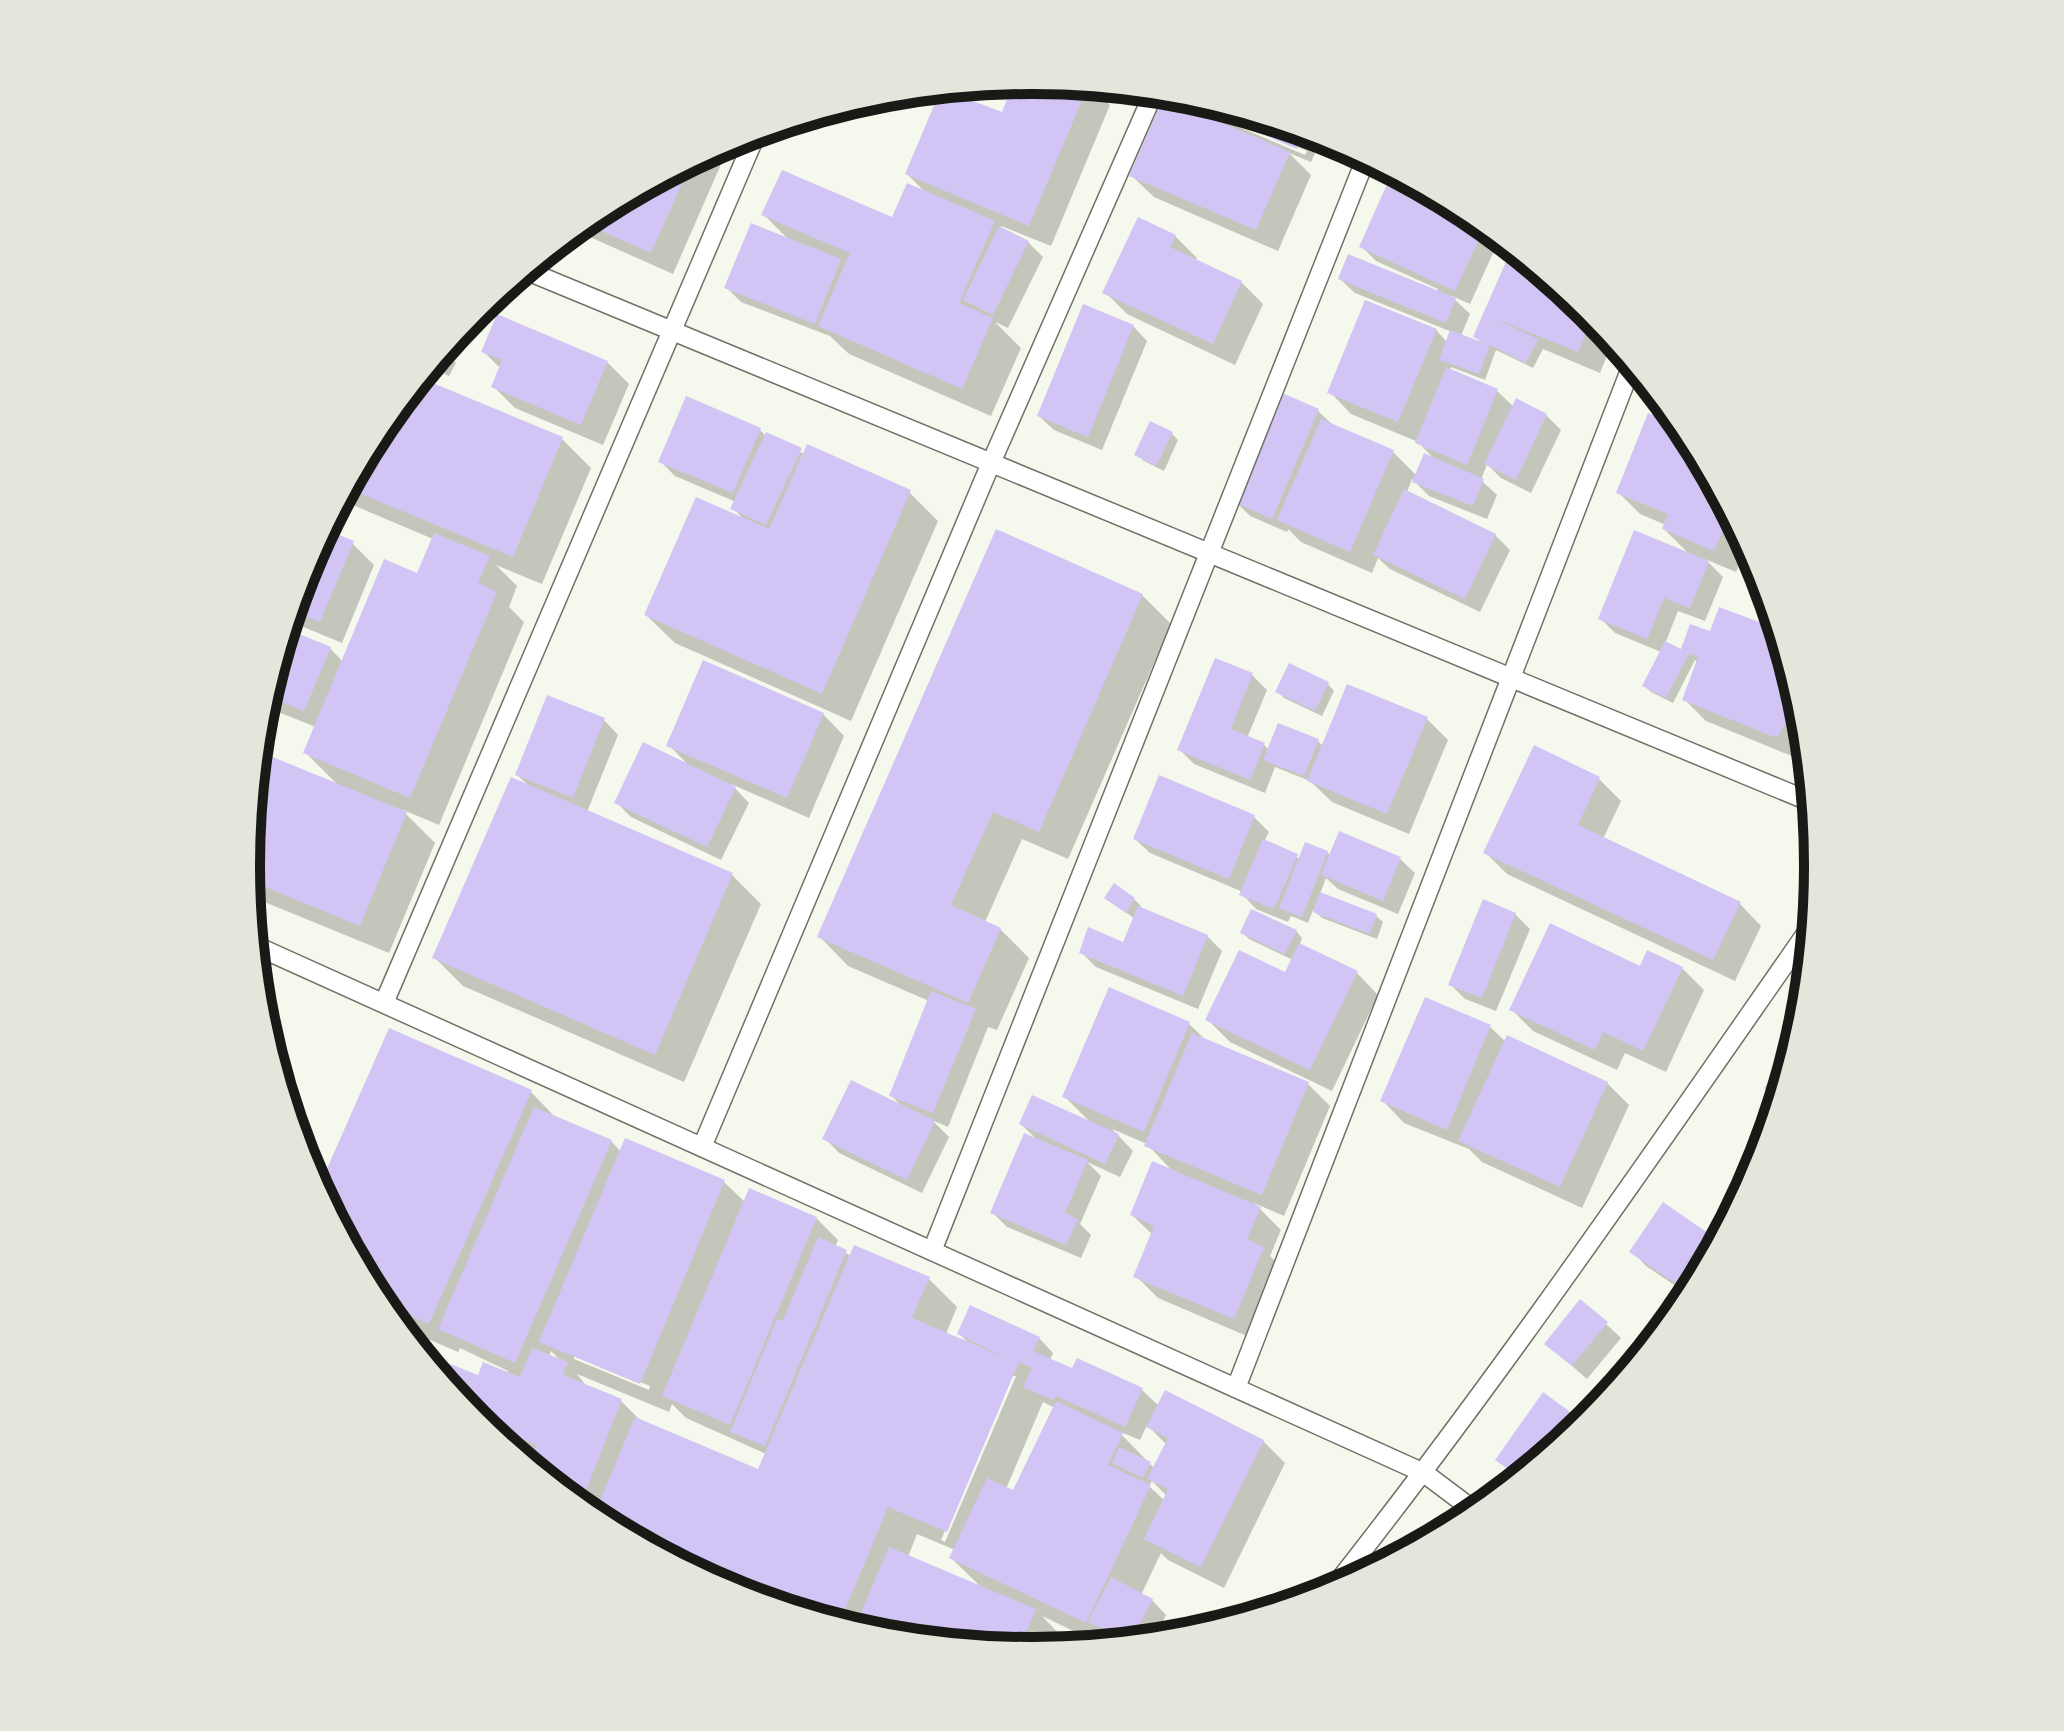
<svg xmlns="http://www.w3.org/2000/svg" width="2064" height="1731" font-family="Jost,sans-serif">
<rect width="100%" height="100%" fill="#f5f8ec"/>
<g fill="#0003" fill-rule="evenodd">
<path d="M1032,80L1091,86L1110,105L1051,246L1001,226L1000,229L1028,242L1043,257L1008,328L995,322L1021,348L991,416L849,354L830,336L741,302L727,288L789,240L764,215L893,220L927,194L907,174L1003,115L1017,82Z"/>
<path d="M1167,93L1186,95L1322,137L1311,162L1289,153L1311,175L1278,251L1154,197L1132,176ZM1225,116L1307,151L1305,155L1225,121Z"/>
<path d="M711,151L722,162L673,274L574,230L596,212Z"/>
<path d="M1484,228L1498,242L1470,304L1450,295L1470,314L1461,336L1484,345L1476,337L1494,320L1486,313L1513,249L1588,310L1613,341L1600,373L1543,349L1533,368L1496,350L1485,380L1451,367L1450,371L1497,391L1514,407L1546,415L1561,430L1531,493L1501,478L1487,464L1481,480L1497,495L1487,519L1429,496L1412,479L1407,492L1495,535L1510,550L1480,612L1390,569L1378,558L1372,573L1301,542L1288,529L1287,532L1250,516L1236,502L1318,411L1333,425L1393,452L1417,476L1435,460L1418,442L1351,414L1330,392L1436,330L1448,343L1452,332L1355,293L1340,279L1436,292L1438,289L1376,261L1361,246Z"/>
<path d="M1175,236L1197,258L1195,261L1241,282L1263,304L1235,365L1127,314L1105,292Z"/>
<path d="M1133,326L1147,341L1102,450L1054,430L1039,416Z"/>
<path d="M442,352L456,363L449,376L430,367Z"/>
<path d="M484,352L607,362L629,384L603,445L515,408L493,386L500,368Z"/>
<path d="M420,379L562,439L591,468L542,584L496,565L517,586L509,607L524,622L439,825L401,809L435,843L389,953L250,896L247,865L258,753L339,786L305,752L316,727L263,706L286,631L330,648L343,662L418,576L433,539L341,500L379,429Z"/>
<path d="M1654,391L1681,424L1672,420L1650,398Z"/>
<path d="M759,429L766,436L804,454L909,492L938,521L851,721L675,643L646,615L744,520L733,508L736,502L675,476L661,462Z"/>
<path d="M1685,429L1751,552L1745,549L1736,572L1705,559L1723,577L1705,621L1678,611L1665,644L1689,656L1683,649L1711,634L1772,629L1775,621L1802,713L1806,748L1799,759L1706,721L1684,699L1698,663L1695,660L1673,703L1651,692L1644,685L1661,652L1615,633L1600,618L1690,555L1664,529L1666,525L1640,514L1618,492Z"/>
<path d="M1171,433L1178,440L1164,471L1144,461L1137,454Z"/>
<path d="M352,543L374,565L342,643L289,621L306,564Z"/>
<path d="M1142,595L1171,624L1068,859L1022,839L985,922L1000,929L1029,958L997,1030L988,1027L948,1127L932,1120L949,1137L922,1193L839,1153L825,1138L902,1107L891,1095L929,1001L848,966L820,937Z"/>
<path d="M1252,675L1267,690L1247,738L1264,745L1269,750L1318,741L1324,747L1426,718L1448,740L1409,834L1332,802L1310,781L1275,767L1265,793L1194,764L1179,749Z"/>
<path d="M1328,684L1334,691L1322,716L1284,698L1278,691Z"/>
<path d="M823,714L844,736L809,818L731,784L749,803L721,860L631,817L617,803L689,766L669,745Z"/>
<path d="M604,720L618,735L587,812L732,875L761,904L684,1082L463,986L434,957L530,787L517,775Z"/>
<path d="M1535,748L1599,779L1621,801L1603,839L1740,904L1761,926L1735,981L1507,874L1485,852Z"/>
<path d="M1160,778L1254,817L1269,832L1264,842L1300,859L1327,852L1331,856L1400,859L1415,873L1398,914L1338,889L1326,878L1320,894L1376,916L1383,922L1377,939L1322,918L1313,910L1308,923L1291,916L1288,922L1256,909L1242,894L1243,892L1150,853L1135,839Z"/>
<path d="M1134,899L1141,906L1139,908L1207,936L1222,951L1198,1009L1096,967L1081,952L1124,945L1135,919L1114,904Z"/>
<path d="M1515,914L1530,929L1496,1011L1465,999L1450,984Z"/>
<path d="M1296,931L1302,938L1300,944L1357,973L1378,995L1332,1091L1230,1042L1208,1020L1286,975L1293,960L1249,939L1242,932Z"/>
<path d="M1641,968H1682L1704,990L1666,1072L1625,1053L1617,1070L1533,1031L1511,1009Z"/>
<path d="M1426,999L1490,1027L1506,1042L1607,1083L1629,1105L1582,1208L1482,1162L1469,1149L1404,1123L1383,1101Z"/>
<path d="M1189,1024L1207,1041L1308,1084L1330,1106L1284,1216L1254,1203L1281,1230L1270,1256L1285,1271L1256,1340L1158,1298L1136,1276L1153,1235L1132,1215L1174,1173L1147,1144L1112,1129L1133,1151L1120,1177L1087,1162L1101,1176L1080,1224L1091,1235L1081,1258L1007,1227L992,1212L1039,1142L1021,1124L1091,1123L1065,1097Z"/>
<path d="M531,1092L557,1119L611,1141L621,1152L724,1182L745,1202L816,1218L838,1240L835,1247L851,1256L929,1279L957,1307L946,1334L970,1344L959,1334L1039,1338L1053,1353L1050,1360L1073,1371L1142,1390L1159,1406L1263,1441L1285,1463L1224,1588L1168,1560L1161,1553L1141,1595L1152,1600L1166,1615L1154,1639L1101,1644L1042,1616L1064,1639L1060,1648L1032,1651L878,1636L731,1591L595,1518L596,1515L587,1512L530,1465L534,1456L505,1444L476,1421L479,1378L507,1374L508,1371L460,1348L458,1352L398,1326L379,1302L320,1191ZM551,1351L561,1361L549,1357ZM574,1355L650,1386L649,1390L574,1359ZM577,1374L669,1412L672,1404L686,1418L766,1454L759,1471L643,1423L621,1401L588,1388ZM1011,1376H1016L945,1542L941,1540ZM1043,1402L1055,1408L1014,1493L1006,1489ZM1147,1425L1167,1445L1155,1469L1118,1431L1140,1440ZM1152,1481L1167,1496L1165,1501L1149,1486ZM917,1534L955,1550L951,1558L981,1587L908,1557Z"/>
<path d="M292,1119L315,1141L305,1163Z"/>
<path d="M1663,1205L1717,1241L1689,1295L1646,1266L1632,1251Z"/>
<path d="M1606,1324L1621,1338L1587,1379L1547,1344Z"/>
</g>
<g fill="#d2c5f6">
<path d="M1032,80L1088,86L1029,226L905,174L941,89L1002,112L1014,82Z"/>
<path d="M1165,93L1202,100L1197,112L1290,152L1256,230L1129,176Z"/>
<path d="M1204,101L1304,131L1297,149L1201,108Z"/>
<path d="M692,161L651,253L583,223L596,212Z"/>
<path d="M782,170L892,217L907,183L995,221L959,303L993,318L962,389L818,326L850,253L761,215Z"/>
<path d="M1388,182L1485,226L1455,291L1359,247Z"/>
<path d="M1138,217L1176,235L1170,247L1242,281L1213,344L1102,293Z"/>
<path d="M751,223L841,259L815,324L724,288Z"/>
<path d="M999,226L1029,241L993,315L963,300Z"/>
<path d="M1512,248L1593,317L1578,352L1489,316L1538,339L1526,363L1490,345L1479,374L1439,360L1450,330L1487,344L1473,337Z"/>
<path d="M1348,254L1456,298L1446,323L1338,279Z"/>
<path d="M1365,300L1437,329L1398,422L1327,393Z"/>
<path d="M1083,304L1134,325L1088,437L1037,416Z"/>
<path d="M497,314L608,361L581,425L491,387L502,360L481,352Z"/>
<path d="M443,351L450,354L442,370L431,365Z"/>
<path d="M1446,367L1498,389L1467,465L1415,443Z"/>
<path d="M421,378L563,437L513,557L347,488L379,429Z"/>
<path d="M1653,390L1667,407L1648,399Z"/>
<path d="M1280,392L1319,409L1272,519L1233,502Z"/>
<path d="M686,396L761,428L733,493L658,462Z"/>
<path d="M1516,398L1547,414L1516,480L1484,464Z"/>
<path d="M1648,413L1685,429L1730,513L1714,551L1662,529L1668,514L1616,493Z"/>
<path d="M1321,419L1394,450L1350,552L1277,520Z"/>
<path d="M1150,421L1173,432L1156,466L1134,455Z"/>
<path d="M766,432L802,448L766,525L730,509Z"/>
<path d="M807,444L911,490L822,694L644,615L696,497L769,529Z"/>
<path d="M1424,453L1484,479L1473,506L1412,482Z"/>
<path d="M1404,489L1496,534L1465,599L1373,555Z"/>
<path d="M1735,522L1747,544L1728,535Z"/>
<path d="M325,529L354,541L320,622L292,611L306,564Z"/>
<path d="M996,529L1143,594L1039,832L993,812L951,905L1001,928L968,1003L817,937Z"/>
<path d="M1634,530L1709,561L1690,608L1664,598L1647,639L1598,619Z"/>
<path d="M434,533L490,556L478,583L497,592L410,798L303,753L384,559L417,573Z"/>
<path d="M1719,607L1770,626L1774,617L1799,701L1777,738L1682,700L1698,657L1689,653L1666,698L1642,686L1665,641L1681,649L1690,624L1710,631Z"/>
<path d="M287,629L331,647L304,711L267,696Z"/>
<path d="M1215,658L1253,673L1231,729L1265,743L1250,780L1177,750Z"/>
<path d="M703,660L824,713L787,798L666,746Z"/>
<path d="M1289,663L1329,682L1315,711L1275,692Z"/>
<path d="M1347,684L1428,717L1387,814L1307,781Z"/>
<path d="M547,695L605,718L573,798L515,775Z"/>
<path d="M1278,723L1319,739L1304,776L1263,760Z"/>
<path d="M643,742L736,787L707,847L614,803Z"/>
<path d="M1534,745L1600,777L1578,825L1741,902L1713,960L1483,853Z"/>
<path d="M258,751L407,812L360,926L248,880L247,865Z"/>
<path d="M1159,775L1255,815L1229,879L1133,839Z"/>
<path d="M511,777L733,873L655,1055L432,958Z"/>
<path d="M1339,831L1401,857L1383,901L1321,875Z"/>
<path d="M1263,839L1298,854L1274,909L1239,895Z"/>
<path d="M1305,842L1328,851L1302,917L1279,908Z"/>
<path d="M1114,883L1135,898L1126,913L1104,898Z"/>
<path d="M1320,892L1377,914L1370,934L1313,912Z"/>
<path d="M1483,899L1516,913L1482,998L1448,985Z"/>
<path d="M1138,906L1208,935L1183,996L1079,953L1088,927L1123,942Z"/>
<path d="M1251,909L1297,930L1285,954L1240,933Z"/>
<path d="M1550,923L1640,966L1647,950L1683,967L1643,1051L1603,1032L1595,1050L1509,1010Z"/>
<path d="M1299,943L1358,971L1310,1070L1205,1020L1239,950L1285,972Z"/>
<path d="M1109,987L1190,1022L1144,1132L1062,1097Z"/>
<path d="M931,991L976,1009L933,1113L889,1096Z"/>
<path d="M1425,997L1491,1025L1447,1130L1380,1101Z"/>
<path d="M389,1028L532,1090L429,1324L379,1302L318,1189Z"/>
<path d="M1192,1033L1309,1082L1262,1195L1144,1146Z"/>
<path d="M1507,1035L1608,1082L1560,1187L1458,1141Z"/>
<path d="M1793,1051L1778,1099L1764,1088Z"/>
<path d="M851,1080L935,1121L907,1180L822,1139Z"/>
<path d="M1032,1095L1119,1134L1105,1164L1019,1124Z"/>
<path d="M534,1107L612,1140L515,1363L438,1329Z"/>
<path d="M1024,1133L1088,1160L1065,1213L1078,1219L1066,1245L990,1213Z"/>
<path d="M625,1138L725,1180L640,1384L539,1342Z"/>
<path d="M1152,1161L1261,1207L1247,1239L1264,1247L1234,1319L1133,1277L1154,1226L1130,1215Z"/>
<path d="M1739,1185L1745,1189L1729,1219L1720,1213Z"/>
<path d="M749,1188L817,1217L730,1425L662,1396Z"/>
<path d="M1663,1202L1718,1240L1690,1293L1629,1252Z"/>
<path d="M818,1237L847,1250L765,1446L730,1432L777,1319L783,1321Z"/>
<path d="M854,1245L930,1277L912,1318L1011,1360L957,1334L970,1305L1040,1337L1033,1351L1072,1368L1077,1358L1143,1388L1125,1427L1056,1396L1053,1400L1023,1387L1032,1368L1019,1362L947,1532L888,1507L839,1624L731,1591L593,1517L635,1417L758,1469Z"/>
<path d="M1580,1299L1608,1322L1572,1366L1544,1344Z"/>
<path d="M532,1348L568,1362L563,1375L622,1399L583,1498L559,1489L529,1464L537,1445L476,1421L420,1352L478,1375L483,1362L520,1377Z"/>
<path d="M1165,1390L1264,1440L1201,1567L1144,1539L1168,1489L1147,1479L1168,1438L1146,1427Z"/>
<path d="M1543,1392L1585,1423L1519,1477L1495,1460Z"/>
<path d="M1056,1401L1123,1433L1108,1465L1151,1485L1086,1623L949,1558L987,1478L1013,1490Z"/>
<path d="M1119,1447L1151,1462L1143,1478L1112,1463Z"/>
<path d="M1413,1533L1425,1542L1393,1559Z"/>
<path d="M889,1547L1036,1609L1019,1650L878,1636L854,1629Z"/>
<path d="M1111,1577L1153,1599L1131,1641L1088,1622Z"/>
</g>
<g fill="none" stroke-linecap="round" stroke-linejoin="round">
<g stroke="#707268" stroke-width="21">
<g id="service">
<path d="M525,270L1811,802"/>
<path d="M254,945L1424,1473L1476,1512"/>
<path d="M384,1003L757,132"/>
<path d="M702,1147L991,463L1154,92"/>
<path d="M932,1251L1366,158"/>
<path d="M1236,1388L1632,365"/>
<path d="M1330,1592C1500,1377 1655,1150 1812,925"/>
</g>
</g>
<use href="#service" stroke="#fff" stroke-width="18"/>
</g>
<path d="M0 0H2064V1731H0ZM1031 94H1033A771 771 0 0 1 1804 865V866A771 771 0 0 1 1033 1637H1031A771 771 0 0 1 260 866V865A771 771 0 0 1 1031 94Z" fill="#e3e6db" fill-rule="evenodd"/>
<path fill="none" stroke="#191a16" stroke-width="10" d="M1031 94H1033A771 771 0 0 1 1804 865V866A771 771 0 0 1 1033 1637H1031A771 771 0 0 1 260 866V865A771 771 0 0 1 1031 94Z"/>
</svg>
